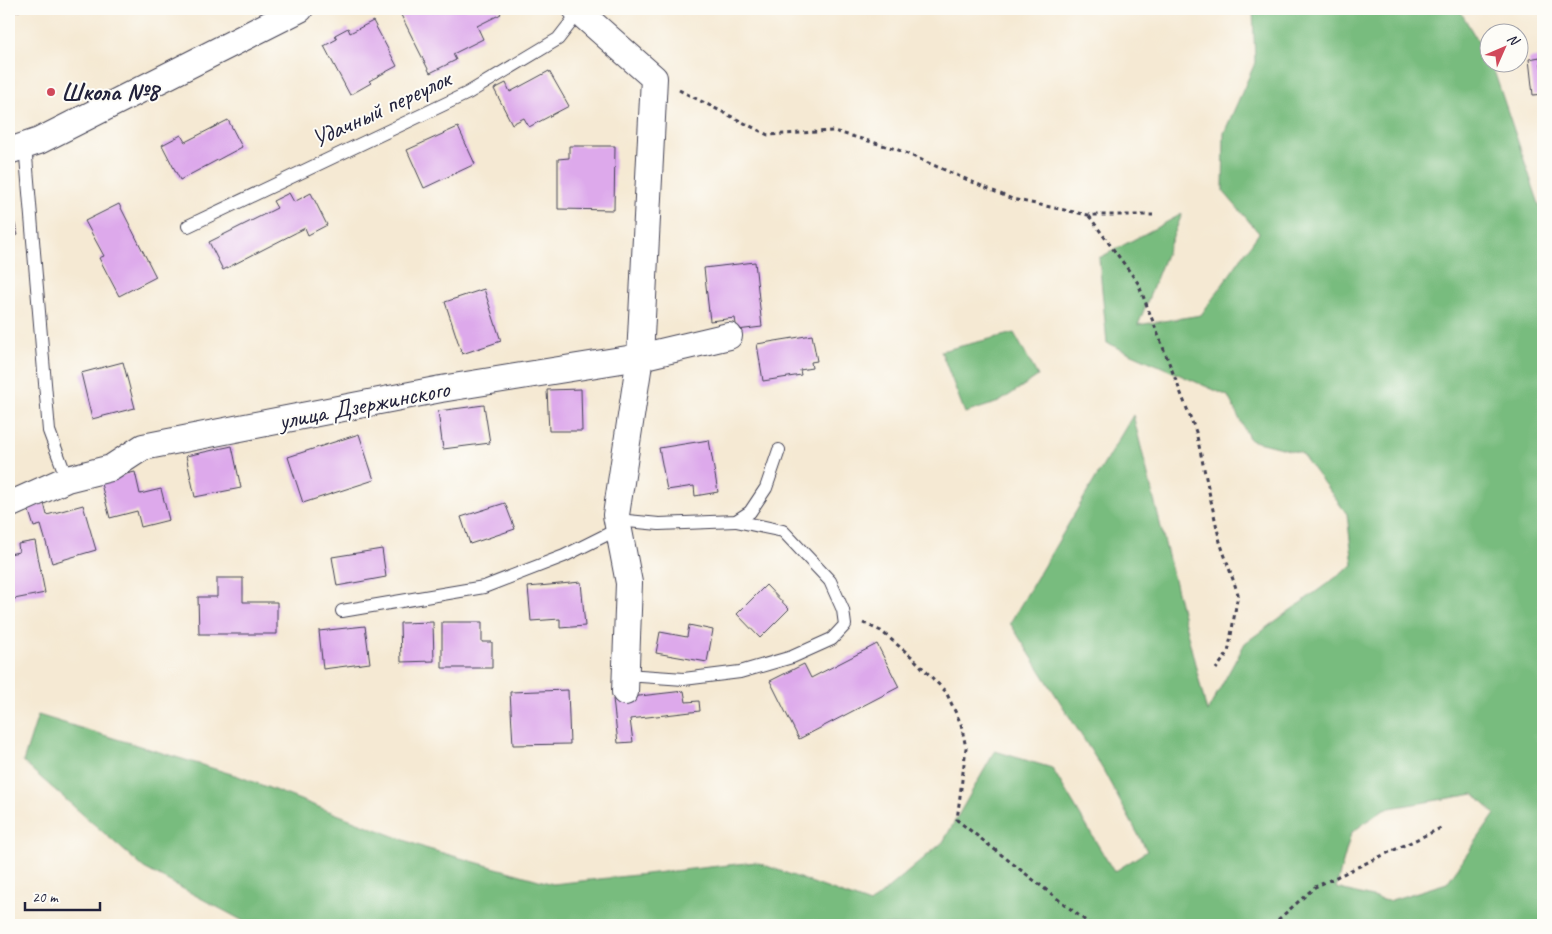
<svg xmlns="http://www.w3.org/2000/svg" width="1552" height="934" font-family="Caveat,sans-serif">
<rect width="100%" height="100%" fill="#fdfcf7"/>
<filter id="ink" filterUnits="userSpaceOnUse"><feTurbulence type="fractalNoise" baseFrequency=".02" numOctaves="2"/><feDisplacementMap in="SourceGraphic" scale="10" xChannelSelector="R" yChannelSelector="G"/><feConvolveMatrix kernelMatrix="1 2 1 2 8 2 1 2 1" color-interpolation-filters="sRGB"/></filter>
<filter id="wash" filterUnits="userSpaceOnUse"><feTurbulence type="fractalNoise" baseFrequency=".0096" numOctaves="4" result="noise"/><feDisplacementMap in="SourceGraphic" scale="20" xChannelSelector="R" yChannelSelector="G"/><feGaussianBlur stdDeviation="1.12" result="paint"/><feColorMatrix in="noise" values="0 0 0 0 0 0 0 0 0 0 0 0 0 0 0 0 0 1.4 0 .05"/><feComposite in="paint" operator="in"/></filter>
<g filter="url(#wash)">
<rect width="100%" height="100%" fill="#f5e9d3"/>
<g fill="#78bc7e" stroke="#4d6f5c" fill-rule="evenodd">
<path d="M1253,9H1459L1492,65L1540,207L1543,208V925H251L144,868L23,762L38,715L238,776L425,848L553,884L756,862L870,904L943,842L995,751L1052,768L1114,872L1147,851L1102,768L1010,623L1133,415L1207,712L1245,643L1353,565L1347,514L1301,453L1250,440L1228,396L1107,343L1099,258L1182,214L1138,325L1201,315L1259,233L1223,191L1224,133L1255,63ZM1474,794L1495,814L1447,883L1388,901L1336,888L1351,833L1384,809Z"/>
<path d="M1014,333L1038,376L999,402L965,413L941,351Z"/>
</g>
<g id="blocks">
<g fill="#dda9eb">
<path d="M9,9H25L9,14Z"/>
<path d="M398,9H498L501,14L477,26L483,39L453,54L456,60L430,73Z"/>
<path d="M373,21L397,66L369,81L371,83L350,95L324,46L337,39L335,35L348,28L350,33Z"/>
<path d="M1540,57L1542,72L1543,71V94L1533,95L1529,59Z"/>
<path d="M549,71L569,106L529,127L524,118L512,124L494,89L506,83L510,92Z"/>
<path d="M228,120L242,147L180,180L162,145L181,135L185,142Z"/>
<path d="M458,127L475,164L424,188L407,150Z"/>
<path d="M569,146H615L614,210L558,209V159L569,158Z"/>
<path d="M289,193L294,202L311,193L327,225L308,235L305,228L223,270L209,242L277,208L273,201Z"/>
<path d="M9,203L18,235L9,237Z"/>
<path d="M119,204L156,277L119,296L99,258L104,256L85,221Z"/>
<path d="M755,262L762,327L737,330L735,318L710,321L704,268Z"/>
<path d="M484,289L501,341L462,354L445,302Z"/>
<path d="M9,314H10L12,331L9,332Z"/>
<path d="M812,335L817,361L811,362L812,368L800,370L801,375L763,381L757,344Z"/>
<path d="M123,362L135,408L92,419L81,373Z"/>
<path d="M581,389L582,431H549L547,390Z"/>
<path d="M484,405L490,443L443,449L438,411Z"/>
<path d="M359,434L374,480L303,503L288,457Z"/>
<path d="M709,440L718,492L695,496L694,486L667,490L659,448Z"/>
<path d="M232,446L241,488L195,497L186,456Z"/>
<path d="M135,472L140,494L161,489L169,520L141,527L137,511L110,518L100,480Z"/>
<path d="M44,503L47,515L83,505L96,550L52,563L41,525L34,527L28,508Z"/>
<path d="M505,503L515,529L470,544L461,517Z"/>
<path d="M35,541L45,593L9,600V554L19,552L18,544Z"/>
<path d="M382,549L386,577L337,586L332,557Z"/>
<path d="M217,578H243V602H277V634H199L198,597H217Z"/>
<path d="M581,582L585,626L560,628V619L531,621L528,587Z"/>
<path d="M766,585L789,609L760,638L737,614Z"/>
<path d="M433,622L434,661L401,662L400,623Z"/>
<path d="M442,622H482V642H492V668H442Z"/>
<path d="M689,625L713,630L707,662L656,653L660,632L687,637Z"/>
<path d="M365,626L370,663L323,669L319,631Z"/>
<path d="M877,644L899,687L799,739L770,681L804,664L811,678Z"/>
<path d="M568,690L570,744L513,745L510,692Z"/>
<path d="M684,691L686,702L699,701L700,711L630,719L633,742L618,743L613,699Z"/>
</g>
</g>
</g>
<g filter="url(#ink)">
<use href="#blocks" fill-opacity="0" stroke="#424052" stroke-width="1"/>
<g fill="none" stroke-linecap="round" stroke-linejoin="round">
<g stroke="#424052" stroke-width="14">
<g id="lane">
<path d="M25,145L49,431L67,479"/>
<path d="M188,226L468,93L558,39L579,12"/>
<path d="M617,520L659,524L736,521L750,512L766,488L779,450"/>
<path d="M342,611L484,587L564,556L618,529"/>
<path d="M626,675L684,679L740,672L792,657L832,639L845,625L843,610L830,581L783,531L736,521"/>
</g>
</g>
<g stroke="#424052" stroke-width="28">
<g id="street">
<path d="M576,9L654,78L640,357L616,515L629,583L625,692"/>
<path d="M9,151L39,141L300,9"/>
<path d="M9,505L67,479L111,468L143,447L441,389L640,357L729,336"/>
</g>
</g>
<g stroke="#424052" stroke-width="3" stroke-dasharray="4 4" stroke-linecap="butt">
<path d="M679,90L768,135L834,131L896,149L1012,199L1088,215H1153"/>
<path d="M1089,216L1138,283L1196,432L1220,542L1238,594L1228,653L1216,669"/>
<path d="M863,623L881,631L912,657L946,692L961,724L966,748L957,820L1091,925"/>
<path d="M1272,925L1315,887L1441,828"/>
</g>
<use href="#lane" stroke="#fff" stroke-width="12"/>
<use href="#street" stroke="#fff" stroke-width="26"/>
</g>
</g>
<circle fill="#d1495b" stroke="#fdfcf7" stroke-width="2" cx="51" cy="92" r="5"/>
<g text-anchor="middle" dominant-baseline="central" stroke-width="4" stroke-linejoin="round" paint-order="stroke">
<g font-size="25" font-weight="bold" fill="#22223b" stroke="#fdfcf7" text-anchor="start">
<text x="61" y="92">Школа №8</text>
</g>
<g font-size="25" fill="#22223b" stroke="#fdfcf7">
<text transform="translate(381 109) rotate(-25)">Удачный переулок</text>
<text transform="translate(364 405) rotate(-11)">улица Дзержинского</text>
</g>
</g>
<rect width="1552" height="934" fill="none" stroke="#fdfcf7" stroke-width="30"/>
<g transform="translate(1504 48) rotate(45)"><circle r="24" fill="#fdfcf7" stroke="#a5a5ac"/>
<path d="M0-4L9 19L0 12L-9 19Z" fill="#d1495b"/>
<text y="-8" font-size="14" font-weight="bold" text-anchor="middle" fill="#22223b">N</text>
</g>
<path d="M25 902v8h75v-8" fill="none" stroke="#22223b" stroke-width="2.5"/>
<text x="32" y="902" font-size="15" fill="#22223b" stroke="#fdfcf7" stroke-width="4" paint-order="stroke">20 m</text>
</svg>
